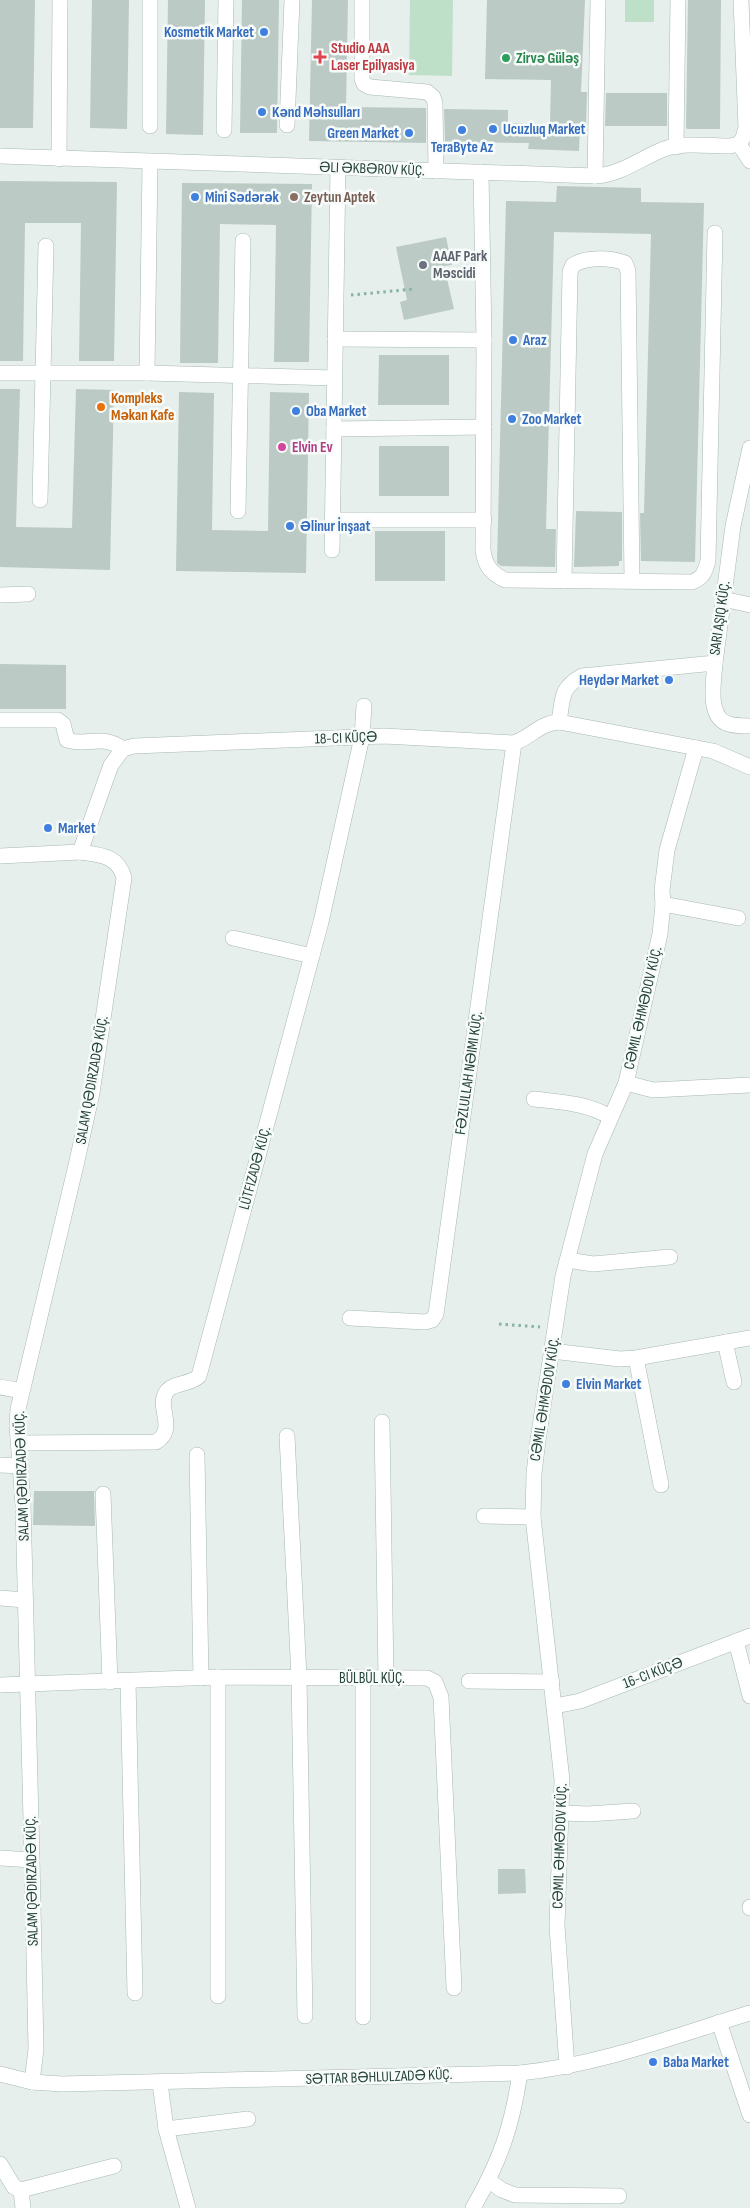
<svg xmlns="http://www.w3.org/2000/svg" width="750" height="2208" font-family="'Sofia Sans Condensed',sans-serif">
<rect width="100%" height="100%" fill="#e6efeb"/>
<g fill="#bfe0c8">
<path d="M410,0H453L452,76L409,75Z"/>
<rect x="625" y="0" width="29" height="22"/>
</g>
<g fill="#bbcac4">
<path d="M0,0H35L33,128H0Z"/>
<path d="M92,0H129L127,129L90,128Z"/>
<path d="M168,0H205L203,135L166,134Z"/>
<path d="M242,0H279L277,133H240Z"/>
<path d="M312,0H348L346,107L426,108V143L309,141Z"/>
<path d="M487,0H585L581,92H587L586,125H580L579,151L528,149L529,143L445,142L444,109L508,110V123L550,124L551,80L485,79Z"/>
<path d="M688,0H721L720,129H687L686,127Z"/>
<path d="M606,93H667V126H605Z"/>
<path d="M0,181L117,182L114,361H79L81,223H25L23,361H0Z"/>
<path d="M182,183L312,184L309,362H274L276,225L220,224L218,363H180Z"/>
<path d="M557,186L641,188V202L704,203L695,562L641,561L640,513H644L651,234L554,232L546,529H556L555,567L501,566L497,563L506,201L556,202Z"/>
<path d="M446,237L452,265L444,266L454,309L404,320L400,302L407,300L396,247Z"/>
<path d="M379,355H449V405H378Z"/>
<path d="M0,389H20L16,527L72,528L76,389L114,390L110,570L0,567Z"/>
<path d="M179,392L214,393L212,530L268,531L270,392L309,393L306,573L176,571Z"/>
<rect x="379" y="446" width="70" height="50"/>
<path d="M576,511L622,512V561H619V566L574,567Z"/>
<rect x="375" y="531" width="70" height="50"/>
<path d="M0,664L66,665V709H0Z"/>
<path d="M34,1491H94L95,1526L33,1525Z"/>
<path d="M498,1869H525L526,1893L498,1894Z"/>
</g>
<g fill="none" stroke-linecap="round" stroke-linejoin="round">
<g stroke="#a8b8b2" stroke-width="16">
<g id="minor">
<path d="M150,0V126"/>
<path d="M362,0V79L364,84L370,87L427,92L433,97L435,103L436,171"/>
<path d="M287,125L292,0"/>
<path d="M224,130L226,0"/>
<path d="M739,144L743,138L746,128L741,0"/>
<path d="M739,144L750,161"/>
<path d="M676,147L678,0"/>
<path d="M0,156L595,176C620,175 641,158 664,149C683,142 710,146 730,146L739,144"/>
<path d="M59,159L60,0"/>
<path d="M481,172L484,340L483,550C485,566 491,573 505,580L692,582C703,578 705,572 708,561L715,233"/>
<path d="M595,176L598,0"/>
<path d="M335,339L484,340"/>
<path d="M0,373H147L334,378"/>
<path d="M147,373L150,162"/>
<path d="M334,429L484,427"/>
<path d="M40,500L46,246"/>
<path d="M238,511L243,241"/>
<path d="M333,520H484"/>
<path d="M332,550L338,168"/>
<path d="M564,581L570,272L573,265C586,257 610,257 625,263L628,271L632,580"/>
<path d="M0,595L28,594"/>
<path d="M723,599L750,605"/>
<path d="M715,663C714,679 707,715 726,723C732,726 743,726 750,726"/>
<path d="M0,720H58L63,724L67,740C88,747 101,733 123,749"/>
<path d="M559,722C563,698 560,688 582,676L715,663L733,526L750,448"/>
<path d="M0,856L80,852L111,765L123,749L134,746L384,736L514,743C531,737 540,723 559,722L713,751L750,767"/>
<path d="M663,904L738,918"/>
<path d="M233,938L312,956"/>
<path d="M626,1083L653,1090L750,1085"/>
<path d="M534,1099C560,1102 587,1103 610,1117"/>
<path d="M568,1260L593,1264L670,1257"/>
<path d="M350,1318L425,1322L432,1320L436,1314L514,743"/>
<path d="M725,1342L734,1382"/>
<path d="M552,1351L620,1359L636,1358L750,1338"/>
<path d="M636,1358L661,1485"/>
<path d="M0,1387L22,1391"/>
<path d="M382,1422L386,1678"/>
<path d="M287,1436L299,1677L305,2016"/>
<path d="M19,1443L156,1442C178,1428 155,1407 167,1391C174,1382 190,1385 199,1376L321,922L362,737L364,706"/>
<path d="M197,1455L201,1678"/>
<path d="M0,1465L21,1466"/>
<path d="M103,1494L110,1682"/>
<path d="M484,1516L533,1517"/>
<path d="M0,1598L25,1600"/>
<path d="M736,1641L750,1696"/>
<path d="M218,1677V1996"/>
<path d="M363,1679V2017"/>
<path d="M128,1681L135,1993"/>
<path d="M469,1681L552,1682"/>
<path d="M0,1685L218,1677L427,1678L435,1682L441,1697L454,1988"/>
<path d="M555,1706L580,1701L750,1636"/>
<path d="M562,1813L588,1814L633,1811"/>
<path d="M0,1858L32,1860"/>
<path d="M750,1907V1908"/>
<path d="M719,2022L750,2115"/>
<path d="M567,2067L557,1926L562,1780L533,1517L534,1473L538,1440L563,1276L595,1154L626,1083L660,934L663,904L662,890L667,850L696,748"/>
<path d="M0,2074L32,2082L62,2084L520,2073C599,2065 675,2036 750,2013"/>
<path d="M32,2082L36,2049L32,1860L23,1504L17,1426L18,1409L77,1161L92,1093L124,878C118,855 100,855 80,852"/>
<path d="M160,2083L166,2129L188,2208"/>
<path d="M166,2129L248,2119"/>
<path d="M0,2164L14,2187L21,2190L114,2166"/>
<path d="M489,2181L502,2190L515,2195L619,2196"/>
<path d="M21,2190L23,2208"/>
<path d="M473,2208C500,2161 512,2127 520,2073"/>
</g>
</g>
<g stroke="#86b3a5" stroke-width="3" stroke-dasharray="2.5 4" stroke-linecap="butt">
<path d="M351,295L414,289"/>
<path d="M499,1324L540,1327"/>
</g>
<use href="#minor" stroke="#fff" stroke-width="15"/>
</g>
<g fill="#3f7fe0" stroke="#f7fbf9" stroke-width="2">
<circle cx="264" cy="32" r="5"/>
<circle cx="262" cy="112" r="5"/>
<circle cx="493" cy="129" r="5"/>
<circle cx="462" cy="130" r="5"/>
<circle cx="409" cy="133" r="5"/>
<circle cx="195" cy="197" r="5"/>
<circle cx="513" cy="340" r="5"/>
<circle cx="296" cy="411" r="5"/>
<circle cx="512" cy="419" r="5"/>
<circle cx="290" cy="526" r="5"/>
<circle cx="669" cy="680" r="5"/>
<circle cx="48" cy="828" r="5"/>
<circle cx="566" cy="1384" r="5"/>
<circle cx="653" cy="2062" r="5"/>
</g>
<path fill="#e0444e" stroke="#f7fbf9" stroke-width="2" d="M317.5 49.5h5v5h5v5h-5v5h-5v-5h-5v-5h5z"/>
<circle fill="#2e9e5b" stroke="#f7fbf9" stroke-width="2" cx="506" cy="58" r="5"/>
<circle fill="#8d6e63" stroke="#f7fbf9" stroke-width="2" cx="294" cy="197" r="5"/>
<circle fill="#6b7280" stroke="#f7fbf9" stroke-width="2" cx="423" cy="265" r="5"/>
<circle fill="#e8710a" stroke="#f7fbf9" stroke-width="2" cx="101" cy="407" r="5"/>
<circle fill="#d1479c" stroke="#f7fbf9" stroke-width="2" cx="282" cy="447" r="5"/>
<g text-anchor="middle" dominant-baseline="central" stroke-width="5" stroke-linejoin="round" paint-order="stroke">
<g font-size="15" font-weight="bold" fill="#366cbe" stroke="#f7fbf9" text-anchor="start">
<text x="254" y="32" text-anchor="end">Kosmetik Market</text>
<text x="272" y="112">Kənd Məhsulları</text>
<text x="503" y="129">Ucuzluq Market</text>
<text x="399" y="133" text-anchor="end">Green Market</text>
<text x="462" y="147" text-anchor="middle">TeraByte Az</text>
<text x="205" y="197">Mini Sədərək</text>
<text x="523" y="340">Araz</text>
<text x="306" y="411">Oba Market</text>
<text x="522" y="419">Zoo Market</text>
<text x="300" y="526">Əlinur İnşaat</text>
<text x="659" y="680" text-anchor="end">Heydər Market</text>
<text x="58" y="828">Market</text>
<text x="576" y="1384">Elvin Market</text>
<text x="663" y="2062">Baba Market</text>
</g>
<g font-size="15" font-weight="bold" fill="#be3a42" stroke="#f7fbf9" text-anchor="start">
<text x="331" y="48">Studio AAA<tspan x="331" dy="17">Laser Epilyasiya</tspan></text>
</g>
<g font-size="15" font-weight="bold" fill="#27864d" stroke="#f7fbf9" text-anchor="start">
<text x="516" y="58">Zirvə Güləş</text>
</g>
<g font-size="15" fill="#24423a" stroke="#f7fbf9">
<text transform="translate(372 169) rotate(2)">ƏLI ƏKBƏROV KÜÇ.</text>
<text transform="translate(720 618) rotate(-82)">SARI AŞIQ KÜÇ.</text>
<text transform="translate(346 738) rotate(-2)">18-CI KÜÇƏ</text>
<text transform="translate(643 1008) rotate(-77)">CƏMIL ƏHMƏDOV KÜÇ.</text>
<text transform="translate(469 1073) rotate(-82)">FƏZLULLAH NƏIMI KÜÇ.</text>
<text transform="translate(92 1080) rotate(-80)">SALAM QƏDIRZADƏ KÜÇ.</text>
<text transform="translate(255 1168) rotate(-75)">LÜTFIZADƏ KÜÇ.</text>
<text transform="translate(545 1399) rotate(-81)">CƏMIL ƏHMƏDOV KÜÇ.</text>
<text transform="translate(22 1476) rotate(-92)">SALAM QƏDIRZADƏ KÜÇ.</text>
<text transform="translate(653 1673) rotate(-21)">16-CI KÜÇƏ</text>
<text x="372" y="1678">BÜLBÜL KÜÇ.</text>
<text transform="translate(560 1846) rotate(-88)">CƏMIL ƏHMƏDOV KÜÇ.</text>
<text transform="translate(32 1881) rotate(-91)">SALAM QƏDIRZADƏ KÜÇ.</text>
<text transform="translate(379 2077) rotate(-2)">SƏTTAR BƏHLULZADƏ KÜÇ.</text>
</g>
<g font-size="15" font-weight="bold" fill="#785e54" stroke="#f7fbf9" text-anchor="start">
<text x="304" y="197">Zeytun Aptek</text>
</g>
<g font-size="15" font-weight="bold" fill="#5b616d" stroke="#f7fbf9" text-anchor="start">
<text x="433" y="256">AAAF Park<tspan x="433" dy="17">Məscidi</tspan></text>
</g>
<g font-size="15" font-weight="bold" fill="#c56008" stroke="#f7fbf9" text-anchor="start">
<text x="111" y="398">Kompleks<tspan x="111" dy="17">Məkan Kafe</tspan></text>
</g>
<g font-size="15" font-weight="bold" fill="#b23c85" stroke="#f7fbf9" text-anchor="start">
<text x="292" y="447">Elvin Ev</text>
</g>
</g>
</svg>
